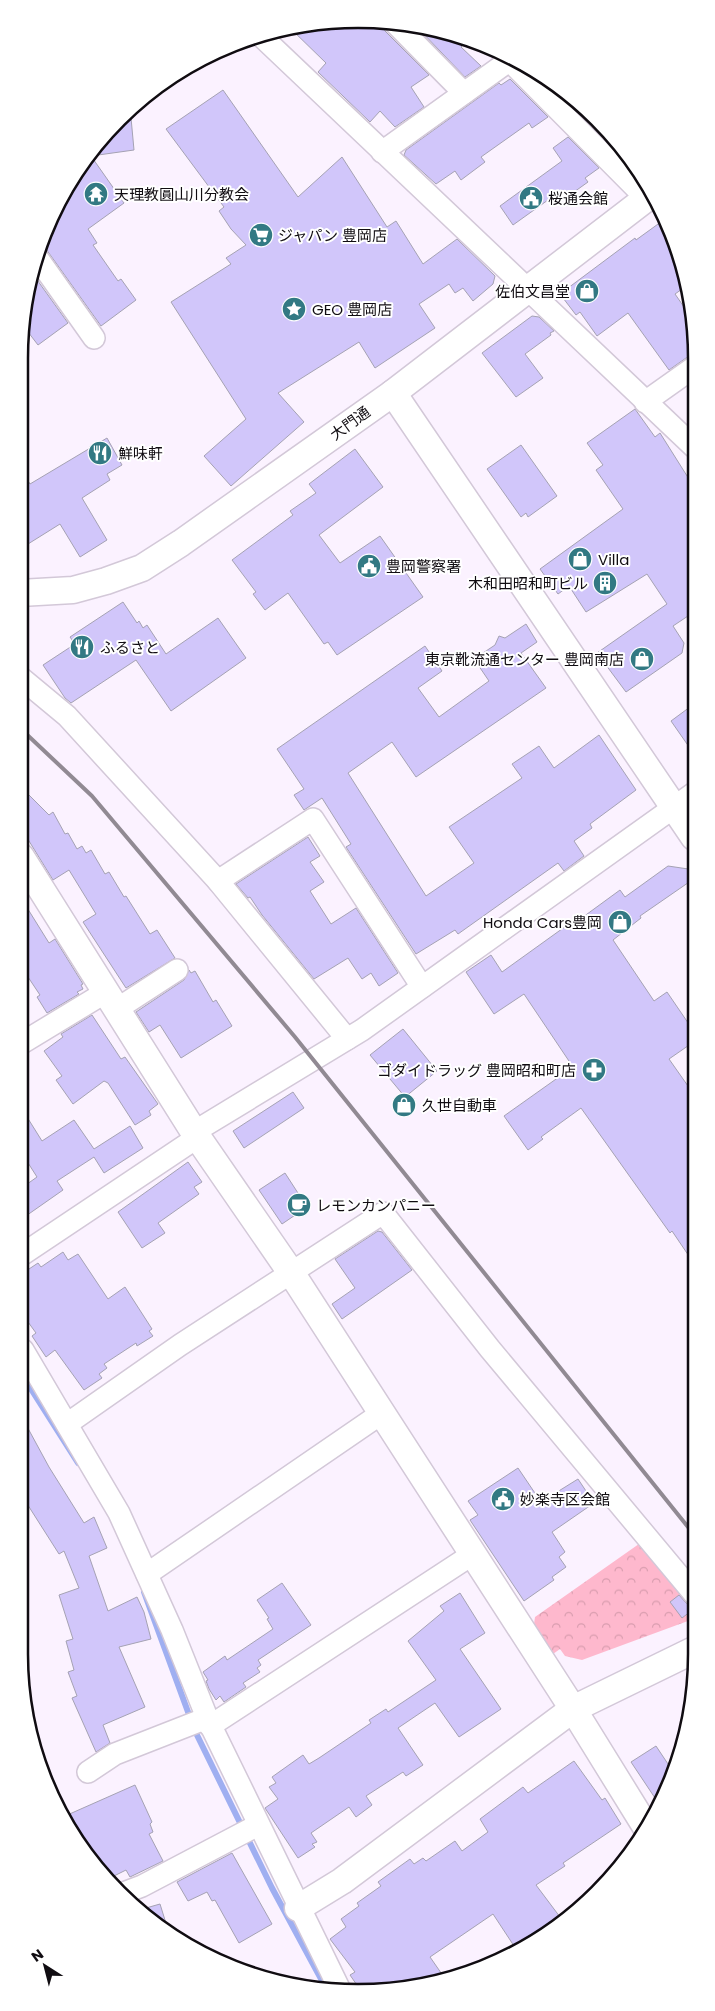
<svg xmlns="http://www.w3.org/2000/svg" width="715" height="2011" font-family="Poppins,'Noto Sans JP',sans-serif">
<defs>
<pattern id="park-crowns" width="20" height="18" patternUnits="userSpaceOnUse" patternTransform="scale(1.25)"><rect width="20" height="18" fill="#feb8cd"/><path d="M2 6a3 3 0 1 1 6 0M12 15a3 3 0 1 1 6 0" fill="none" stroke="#d99daf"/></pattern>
</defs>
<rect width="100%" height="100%" fill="#fbf2ff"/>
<path fill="url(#park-crowns)" d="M646,1539L696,1603V1618L582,1660L565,1656L560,1649L553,1654L534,1624L535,1617Z"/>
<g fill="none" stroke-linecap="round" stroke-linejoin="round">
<g stroke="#9faff1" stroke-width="6">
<path d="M24,1378L78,1463"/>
<path d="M144,1592L195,1731L272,1888L327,1990"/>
</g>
</g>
<g fill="#d1c6fa" stroke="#a5a2b3">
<path d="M382,20L385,31L429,75L411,87L424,107L395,127L380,111L370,122L318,72L326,63L289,27L313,22Z"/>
<path d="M415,25L445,30L468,40L461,47L481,66L465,77Z"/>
<path d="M510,79L548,117L532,128L529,123L481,157L485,162L461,180L455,171L436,184L404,155L406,150L499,83L501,85Z"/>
<path d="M223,90L298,197L342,157L387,227L396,221L423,264L457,239L495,276L493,284L473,301L463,288L455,293L449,284L419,304L435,328L375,368L359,342L278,393L304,422L231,486L204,456L246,419L171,302L231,264L226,258L246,245L231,229L219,211L224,207L166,129Z"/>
<path d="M130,107L134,150L91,156L124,203L88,229L97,243L93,245L118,281L121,279L136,300L101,326L46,249L40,244L54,208L89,152Z"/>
<path d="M608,130L623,151L619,154L601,135Z"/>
<path d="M568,137L599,168L585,178L588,182L567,197L562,190L513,225L500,206L562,161L553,148Z"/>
<path d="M665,219L685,287L675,294L693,320V356L686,358L669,370L628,313L597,336L580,312L576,315L560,294L635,238L636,240Z"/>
<path d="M30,270L68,323L38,345L25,328L31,324L24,315Z"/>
<path d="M532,316L539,317L554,331L550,333L551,335L525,354L543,378L516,397L482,353Z"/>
<path d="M635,409L655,437L660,433L694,487V612L673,626L684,643L682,653L626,692L597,653L667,604L647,574L586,612L569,586L558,594L540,569L623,509L596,470L603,465L587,443Z"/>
<path d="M107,438L122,465L107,474L110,480L82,498L107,540L80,557L60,524L20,549L19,466L30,484Z"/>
<path d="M521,445L557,496L528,517L526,513L521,517L487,469Z"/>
<path d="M355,449L383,487L319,535L340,563L380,536L423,597L337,655L328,642L324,644L288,593L265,610L253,594L256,592L232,560L293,515L290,511L316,493L309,484Z"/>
<path d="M123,602L137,623L139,621L143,628L147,625L166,654L218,618L246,658L171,711L136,660L71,703L65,698L43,665L75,644L70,637Z"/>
<path d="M526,624L537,642L521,653L546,688L416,777L392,742L348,773L426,896L474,863L449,827L522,778L512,764L539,746L554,768L599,735L636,790L590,824L592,828L574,841L584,856L564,871L558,863L458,934L455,930L416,954L346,847L351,844L322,798L304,810L294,795L304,789L277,749L425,646L442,671L418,688L439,717L489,681L474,659L495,645L499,636L505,638Z"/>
<path d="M694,704V754L671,721Z"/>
<path d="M21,787L49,815L53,812L65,834L68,833L77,849L82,846L86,853L91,850L105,874L109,872L124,897L126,896L150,934L157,930L175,958L126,988L83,922L96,914L69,870L53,880L21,828Z"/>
<path d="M308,837L320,856L310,862L324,882L310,891L331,924L356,908L398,973L379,986L371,973L362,979L348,958L314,979L262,915L250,897L248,898L236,884Z"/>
<path d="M668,866L695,870V878L640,916L641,918L613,940L654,1001L667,992L695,1033V1041L669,1059L695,1096V1265L672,1231L670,1233L581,1108L541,1137L543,1139L528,1150L504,1116L573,1067L524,994L494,1014L466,972L491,955L502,972L566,926L568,928L620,890L625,897Z"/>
<path d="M21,898L49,943L55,939L83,984L81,985L83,989L77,992L79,994L47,1013L37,997L40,995L22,968Z"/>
<path d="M189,970L191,973L195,971L213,1002L216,1000L232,1026L181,1058L160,1025L149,1032L136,1012L184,980Z"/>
<path d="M92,1015L121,1059L125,1057L158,1104L149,1111L151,1115L135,1125L108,1083L104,1081L73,1104L56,1080L62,1076L44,1051L63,1037L61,1034Z"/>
<path d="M403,1029L437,1071L405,1097L370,1055Z"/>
<path d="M293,1092L304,1108L244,1148L233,1131Z"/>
<path d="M22,1109L42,1141L74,1120L94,1149L130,1126L143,1148L104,1173L94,1157L57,1181L63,1190L23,1218V1187L37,1177L23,1155Z"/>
<path d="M188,1162L202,1182L194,1187L199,1194L158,1223L165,1233L142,1248L118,1212Z"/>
<path d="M285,1173L307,1207L282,1224L259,1190Z"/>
<path d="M378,1231L382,1232L412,1270L342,1319L332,1304L355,1288L335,1259Z"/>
<path d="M63,1252L68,1260L78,1254L108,1299L125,1287L152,1329L149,1331L153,1336L137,1346L136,1343L104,1364L107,1368L99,1374L102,1378L84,1390L55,1350L46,1357L32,1336L36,1333L23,1315V1273L38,1263L41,1267Z"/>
<path d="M24,1421L49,1467L84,1523L94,1517L107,1548L89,1556L108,1611L137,1597L144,1612L151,1639L119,1647L145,1707L103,1725L110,1743L96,1752L72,1698L77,1696L68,1672L74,1670L66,1641L73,1639L59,1595L79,1588L64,1551L59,1554L24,1499Z"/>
<path d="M518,1468L541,1502L578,1479L594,1503L552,1532L565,1552L559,1557L566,1567L552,1577L554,1580L524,1601L470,1520L478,1515L468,1501Z"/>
<path d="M282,1583L311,1625L258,1660L261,1665L257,1668L260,1672L243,1683L246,1687L224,1702L220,1696L216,1700L209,1689L206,1681L208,1680L203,1672L225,1656L227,1660L273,1629L267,1619L269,1618L257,1600Z"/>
<path d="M460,1593L485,1633L460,1649L501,1709L459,1737L435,1703L398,1728L423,1765L406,1776L403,1772L366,1796L372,1805L356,1817L349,1807L311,1833L317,1842L312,1844L315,1847L298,1858L265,1808L278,1799L269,1787L276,1783L272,1777L303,1755L309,1764L319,1758L371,1723L369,1720L386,1709L388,1712L436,1680L408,1641L444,1611L440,1606Z"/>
<path d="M679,1595L687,1604L695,1608L682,1618L670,1602Z"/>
<path d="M656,1746L672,1770L657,1801L631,1762Z"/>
<path d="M574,1761L602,1800L605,1798L621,1824L563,1863L565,1866L536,1885L563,1921L546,1935L516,1949L493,1914L430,1957L446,1980L380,1992L361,1991L350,1975L355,1972L330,1939L346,1927L341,1919L359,1906L357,1903L381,1886L378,1882L410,1859L414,1864L423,1858L426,1861L455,1841L462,1851L488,1832L480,1819L523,1787L528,1793Z"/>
<path d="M135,1785L152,1822L150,1824L153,1832L149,1834L163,1861L130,1877L126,1870L106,1880L65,1816Z"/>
<path d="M232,1853L272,1924L239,1943L215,1900L212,1901L207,1892L188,1901L177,1882Z"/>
<path d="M160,1904L169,1933L151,1922L139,1910Z"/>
</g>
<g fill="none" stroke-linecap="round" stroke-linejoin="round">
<g stroke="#d3c8d8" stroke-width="24">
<g id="minor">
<path d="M394,22L464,93"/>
<path d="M259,34L694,447"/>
<path d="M503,54L647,199"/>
<path d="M382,152L513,58"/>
<path d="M36,256L94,338"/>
<path d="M645,402L693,368"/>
<path d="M20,677L67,716L218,881L347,1039"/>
<path d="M218,881L313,819L422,987"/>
<path d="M117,1009L177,970"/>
<path d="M22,1043L106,992"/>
<path d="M194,1132L362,1030L694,793"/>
<path d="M23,1254L198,1137"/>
<path d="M23,1350L119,1513L172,1630L208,1720L340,1990"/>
<path d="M67,1424L180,1345L383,1213L490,1349L696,1596"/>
<path d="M147,1574L382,1413"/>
<path d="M210,1726L473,1554"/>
<path d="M88,1772L115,1754L207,1718"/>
<path d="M121,1894L142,1886L258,1825"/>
</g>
</g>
<g stroke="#d3c8d8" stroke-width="29">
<g id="tertiary">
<path d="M393,393L694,837"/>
<path d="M20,593L73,590L106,581L142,568L181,543L393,393L652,194"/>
<path d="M21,857L194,1132L292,1274L573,1709L646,1827"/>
<path d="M298,1908L342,1881L573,1709L696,1649"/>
</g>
</g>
<use href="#minor" stroke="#fff" stroke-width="21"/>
<use href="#tertiary" stroke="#fff" stroke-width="26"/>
<path stroke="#918a93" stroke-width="4" d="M21,729L92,796L295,1037L696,1537"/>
</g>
<defs>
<g id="temple-disc" transform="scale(1.25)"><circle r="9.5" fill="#327983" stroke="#fff"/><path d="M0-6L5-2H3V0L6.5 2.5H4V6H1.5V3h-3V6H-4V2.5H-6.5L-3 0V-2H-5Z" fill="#fff"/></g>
<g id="civic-disc" transform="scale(1.25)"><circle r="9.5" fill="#327983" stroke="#fff"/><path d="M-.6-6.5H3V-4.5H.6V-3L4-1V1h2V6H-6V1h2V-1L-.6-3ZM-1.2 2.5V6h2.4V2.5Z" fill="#fff"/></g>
<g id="supermarket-disc" transform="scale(1.25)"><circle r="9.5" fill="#327983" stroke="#fff"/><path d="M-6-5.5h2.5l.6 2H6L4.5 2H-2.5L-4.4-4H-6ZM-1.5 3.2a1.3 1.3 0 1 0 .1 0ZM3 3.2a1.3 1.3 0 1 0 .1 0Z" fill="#fff"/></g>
<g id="shop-disc" transform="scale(1.25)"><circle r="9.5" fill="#327983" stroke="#fff"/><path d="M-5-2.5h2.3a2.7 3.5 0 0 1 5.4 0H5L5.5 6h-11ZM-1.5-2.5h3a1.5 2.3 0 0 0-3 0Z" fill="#fff"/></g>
<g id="sight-disc" transform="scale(1.25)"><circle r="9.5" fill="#327983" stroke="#fff"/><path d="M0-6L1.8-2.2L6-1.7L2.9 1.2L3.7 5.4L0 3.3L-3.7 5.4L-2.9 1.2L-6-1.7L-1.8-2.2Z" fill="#fff"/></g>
<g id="restaurant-disc" transform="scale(1.25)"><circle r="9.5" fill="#327983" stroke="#fff"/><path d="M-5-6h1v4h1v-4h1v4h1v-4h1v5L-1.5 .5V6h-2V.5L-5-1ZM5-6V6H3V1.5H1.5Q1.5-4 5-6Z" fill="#fff"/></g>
<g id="building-disc" transform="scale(1.25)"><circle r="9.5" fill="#327983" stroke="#fff"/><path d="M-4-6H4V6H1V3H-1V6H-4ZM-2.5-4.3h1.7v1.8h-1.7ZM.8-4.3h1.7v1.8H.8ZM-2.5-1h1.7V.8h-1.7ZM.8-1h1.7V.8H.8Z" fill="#fff"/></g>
<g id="pharmacy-disc" transform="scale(1.25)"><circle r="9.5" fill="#327983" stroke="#fff"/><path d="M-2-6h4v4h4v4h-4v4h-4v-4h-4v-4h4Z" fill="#fff"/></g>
<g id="cafe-disc" transform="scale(1.25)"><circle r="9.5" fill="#327983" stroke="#fff"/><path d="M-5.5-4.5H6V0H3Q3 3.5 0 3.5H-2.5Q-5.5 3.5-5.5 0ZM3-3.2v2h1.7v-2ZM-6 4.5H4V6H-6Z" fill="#fff"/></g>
</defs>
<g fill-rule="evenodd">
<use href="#temple-disc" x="96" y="194"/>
<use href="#civic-disc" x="531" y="198"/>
<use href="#supermarket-disc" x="261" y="235"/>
<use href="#shop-disc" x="587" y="291"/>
<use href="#sight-disc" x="294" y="309"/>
<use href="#restaurant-disc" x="100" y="453"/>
<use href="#shop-disc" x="580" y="559"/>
<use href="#civic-disc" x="369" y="566"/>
<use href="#building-disc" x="605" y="583"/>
<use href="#restaurant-disc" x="82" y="647"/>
<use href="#shop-disc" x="642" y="659"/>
<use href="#shop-disc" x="620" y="922"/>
<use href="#pharmacy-disc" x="594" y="1070"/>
<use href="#shop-disc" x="404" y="1105"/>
<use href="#cafe-disc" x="299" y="1205"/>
<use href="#civic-disc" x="503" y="1499"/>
</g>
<g text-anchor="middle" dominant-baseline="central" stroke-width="4" stroke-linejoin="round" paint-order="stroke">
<g font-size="15" fill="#100c11" stroke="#fff" text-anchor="start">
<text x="114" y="194">天理教圓山川分教会</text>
<text x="548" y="198">桜通会館</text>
<text x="278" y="235">ジャパン 豊岡店</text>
<text x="570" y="291" text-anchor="end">佐伯文昌堂</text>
<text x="312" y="309">GEO 豊岡店</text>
<text x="118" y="453">鮮味軒</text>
<text x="598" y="559">Villa</text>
<text x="386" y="566">豊岡警察署</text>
<text x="588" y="583" text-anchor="end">木和田昭和町ビル</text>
<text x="100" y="647">ふるさと</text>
<text x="624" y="659" text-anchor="end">東京靴流通センター 豊岡南店</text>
<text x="602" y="922" text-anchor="end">Honda Cars豊岡</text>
<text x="576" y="1070" text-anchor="end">ゴダイドラッグ 豊岡昭和町店</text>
<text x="422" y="1105">久世自動車</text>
<text x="316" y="1205">レモンカンパニー</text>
<text x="520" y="1499">妙楽寺区会館</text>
</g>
<g font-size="15" fill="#100c11" stroke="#fff">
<text transform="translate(350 423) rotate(-36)">大門通</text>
</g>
</g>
<path d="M0 0H715V2011H0ZM358 28H358A330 330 0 0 1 688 358V1654A330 330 0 0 1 358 1984H358A330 330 0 0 1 28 1654V358A330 330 0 0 1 358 28Z" fill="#fff" fill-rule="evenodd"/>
<path fill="none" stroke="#100c11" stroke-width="2.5" d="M358 28H358A330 330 0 0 1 688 358V1654A330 330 0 0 1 358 1984H358A330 330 0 0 1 28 1654V358A330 330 0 0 1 358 28Z"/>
<g transform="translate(45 1966) rotate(324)" stroke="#ffffff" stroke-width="4" paint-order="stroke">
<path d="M0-4L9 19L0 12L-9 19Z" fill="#100c11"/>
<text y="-8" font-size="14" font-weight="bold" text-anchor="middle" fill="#100c11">N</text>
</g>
</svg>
